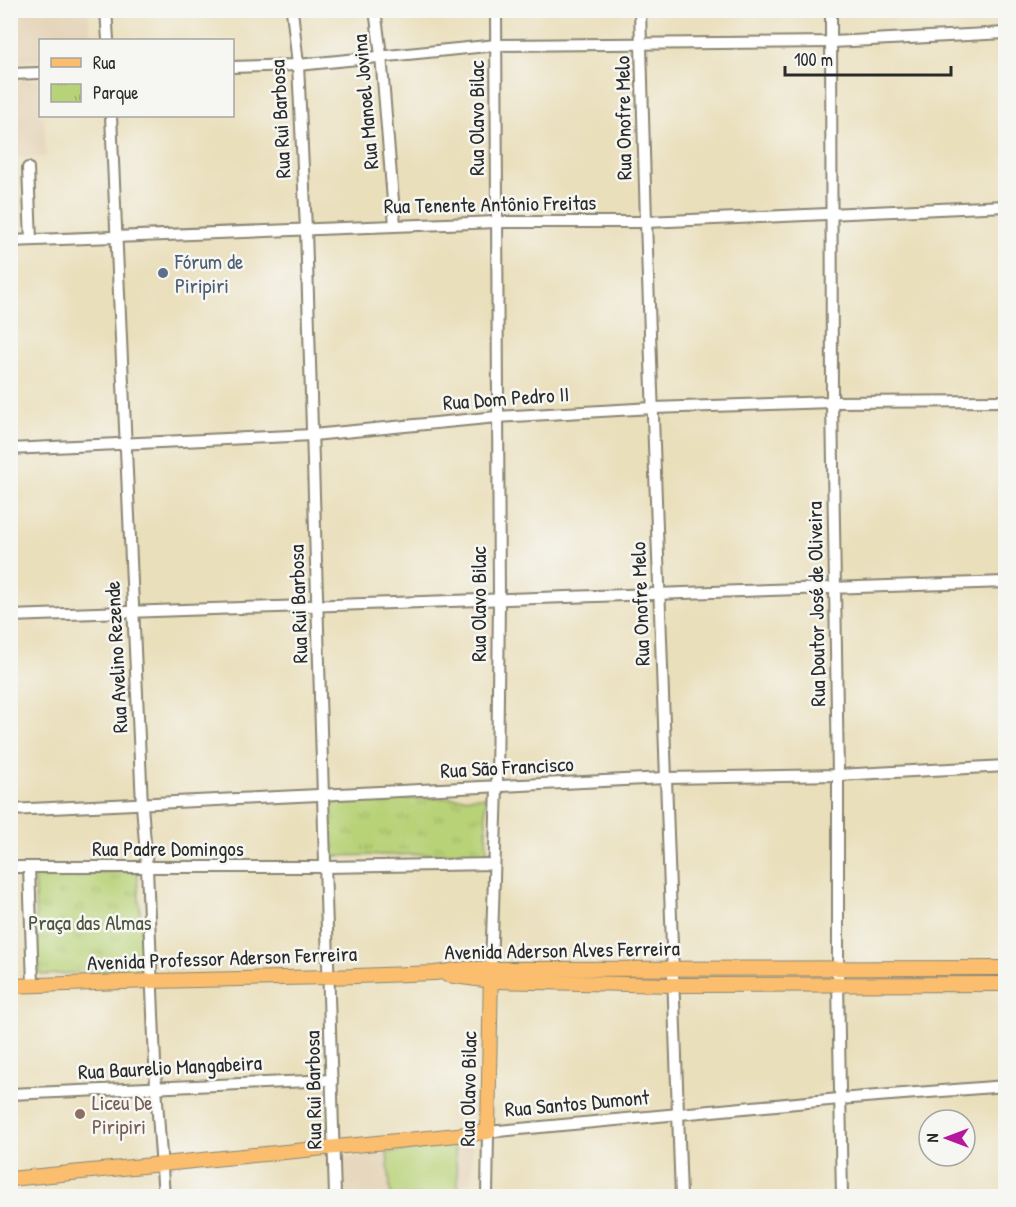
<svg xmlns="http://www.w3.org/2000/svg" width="1016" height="1207" font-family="'Patrick Hand',sans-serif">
<defs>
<pattern id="park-tufts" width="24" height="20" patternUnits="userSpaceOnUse" patternTransform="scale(1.5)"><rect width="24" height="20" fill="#b8d277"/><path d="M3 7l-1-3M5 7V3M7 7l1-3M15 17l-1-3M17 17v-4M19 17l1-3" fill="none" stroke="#9eb467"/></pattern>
</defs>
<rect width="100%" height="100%" fill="#f6f6f2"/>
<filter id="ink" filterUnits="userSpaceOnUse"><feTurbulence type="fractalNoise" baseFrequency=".0167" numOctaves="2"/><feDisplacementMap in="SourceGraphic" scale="12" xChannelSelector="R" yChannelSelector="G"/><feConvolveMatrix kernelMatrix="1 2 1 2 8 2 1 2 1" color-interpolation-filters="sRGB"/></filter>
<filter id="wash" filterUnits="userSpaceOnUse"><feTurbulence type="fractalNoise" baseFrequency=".008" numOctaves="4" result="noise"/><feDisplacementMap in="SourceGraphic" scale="24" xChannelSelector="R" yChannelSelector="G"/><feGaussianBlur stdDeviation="1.35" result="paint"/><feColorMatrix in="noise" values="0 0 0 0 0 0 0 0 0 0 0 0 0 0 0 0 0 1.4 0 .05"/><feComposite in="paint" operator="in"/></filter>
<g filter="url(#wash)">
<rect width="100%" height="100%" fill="#eadfbb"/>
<g fill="#e3d1b4">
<path d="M11,10L89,11L90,40H40V60L11,62Z"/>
<path d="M40,79V116H44L46,157L11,158V80Z"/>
<path d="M472,1144V1196H344L343,1158Z"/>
</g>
<g fill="url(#park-tufts)" stroke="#727e51" stroke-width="1.5">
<path d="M485,797L487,853L332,856L330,801Z"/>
<path d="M137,871L144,964L141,969L43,975L38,971L34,874Z"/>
</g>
<path fill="#b8d277" stroke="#727e51" stroke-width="1.5" d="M454,1144L459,1193L423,1196H391L387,1153Z"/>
</g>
<g filter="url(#ink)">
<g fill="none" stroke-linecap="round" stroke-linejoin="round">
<g stroke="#8a8573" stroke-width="14">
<g id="minor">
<path d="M106,10L108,40"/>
<path d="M292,10L298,65L306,229L335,1196"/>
<path d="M375,10L381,55L395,225"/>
<path d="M640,10L646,222L681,1196"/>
<path d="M831,10L832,402L838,775V983L842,1196"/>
<path d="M232,67L298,65L497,45L832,42L1006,33"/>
<path d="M10,74L40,73"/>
<path d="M111,116L142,805L147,868L156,1087L164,1196"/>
<path d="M28,168L31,240"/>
<path d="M10,241L497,222H646L1006,206"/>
<path d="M10,449L313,435L497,417L653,408L832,402L1006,401"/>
<path d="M10,616L1006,582"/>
<path d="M10,810L665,778L838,775L1006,766"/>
<path d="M10,867H326L494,864"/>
<path d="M29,867L33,985"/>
<path d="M491,969L497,787L499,599L496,10"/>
<path d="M10,1094L332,1080"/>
<path d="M487,1196L488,1132L839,1099L1006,1086"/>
</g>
</g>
<g stroke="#8a8573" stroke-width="16">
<g id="major">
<path d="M447,975L492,981L673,985L1006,984"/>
<path d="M10,986L152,981L330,977L435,973L465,969C645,969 825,967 1006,968"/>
<path d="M10,1179L488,1132L491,969"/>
</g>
</g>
<use href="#minor" stroke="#fff" stroke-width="10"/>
<use href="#major" stroke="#fabe6e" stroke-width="14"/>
</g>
</g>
<circle fill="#5c6f8a" stroke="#f6f6f2" stroke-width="2" cx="163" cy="273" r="6"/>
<circle fill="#8d6e63" stroke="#f6f6f2" stroke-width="2" cx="80" cy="1114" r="6"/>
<g text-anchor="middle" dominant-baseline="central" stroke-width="5" stroke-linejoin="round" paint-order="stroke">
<g font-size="21" fill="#2b2b2b" stroke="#f6f6f2">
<text transform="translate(365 102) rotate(-95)">Rua Manoel Jovina</text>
<text transform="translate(476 118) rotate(-90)">Rua Olavo Bilac</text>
<text transform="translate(623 118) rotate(-91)">Rua Onofre Melo</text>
<text transform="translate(280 119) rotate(-93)">Rua Rui Barbosa</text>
<text transform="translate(490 204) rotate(-1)">Rua Tenente Antônio Freitas</text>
<text transform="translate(506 398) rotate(-4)">Rua Dom Pedro II</text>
<text transform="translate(298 604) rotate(-92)">Rua Rui Barbosa</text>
<text transform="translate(478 604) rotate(-90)">Rua Olavo Bilac</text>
<text transform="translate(640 604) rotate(-92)">Rua Onofre Melo</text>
<text transform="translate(816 604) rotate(-91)">Rua Doutor José de Oliveira</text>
<text transform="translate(116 657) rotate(-93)">Rua Avelino Rezende</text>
<text transform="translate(507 767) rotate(-3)">Rua São Francisco</text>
<text x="168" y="848">Rua Padre Domingos</text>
<text transform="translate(562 950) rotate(-1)">Avenida Aderson Alves Ferreira</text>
<text transform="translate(222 958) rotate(-2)">Avenida Professor Aderson Ferreira</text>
<text transform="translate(170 1067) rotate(-3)">Rua Baurelio Mangabeira</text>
<text transform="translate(468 1089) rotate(-89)">Rua Olavo Bilac</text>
<text transform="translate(313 1090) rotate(-91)">Rua Rui Barbosa</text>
<text transform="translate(577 1103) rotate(-5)">Rua Santos Dumont</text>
</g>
<g font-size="21" fill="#4e5e75" stroke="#f6f6f2" text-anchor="start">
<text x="175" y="261">Fórum de<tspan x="175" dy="24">Piripiri</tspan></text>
</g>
<g font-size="21" fill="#4e553e" stroke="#f6f6f2">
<text x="90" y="922">Praça das Almas</text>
</g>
<g font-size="21" fill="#785e54" stroke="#f6f6f2" text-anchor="start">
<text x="92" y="1102">Liceu De<tspan x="92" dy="24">Piripiri</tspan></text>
</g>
</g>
<rect width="1016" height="1207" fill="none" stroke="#f6f6f2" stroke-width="36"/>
<rect x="39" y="39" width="195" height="78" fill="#f6f6f2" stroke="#a5a5a2" stroke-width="1.5"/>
<rect x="51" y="58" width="30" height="9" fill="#fabe6e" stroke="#a5a5a2" stroke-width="1.5"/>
<text x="93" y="69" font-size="18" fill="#2b2b2b">Rua</text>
<rect x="51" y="84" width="30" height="18" fill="url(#park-tufts)" stroke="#a5a5a2" stroke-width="1.5"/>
<text x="93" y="99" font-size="18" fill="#2b2b2b">Parque</text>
<g transform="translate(947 1138) rotate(270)"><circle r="28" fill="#f6f6f2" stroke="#a5a5a2" stroke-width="1.5"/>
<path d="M0-4.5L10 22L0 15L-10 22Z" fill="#b5179e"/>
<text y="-9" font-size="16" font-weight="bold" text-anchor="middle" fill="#2b2b2b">N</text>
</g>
<path d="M785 66v9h166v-9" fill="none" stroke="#2b2b2b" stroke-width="3"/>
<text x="794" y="66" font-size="18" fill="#2b2b2b" stroke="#f6f6f2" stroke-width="4.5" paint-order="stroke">100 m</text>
</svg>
